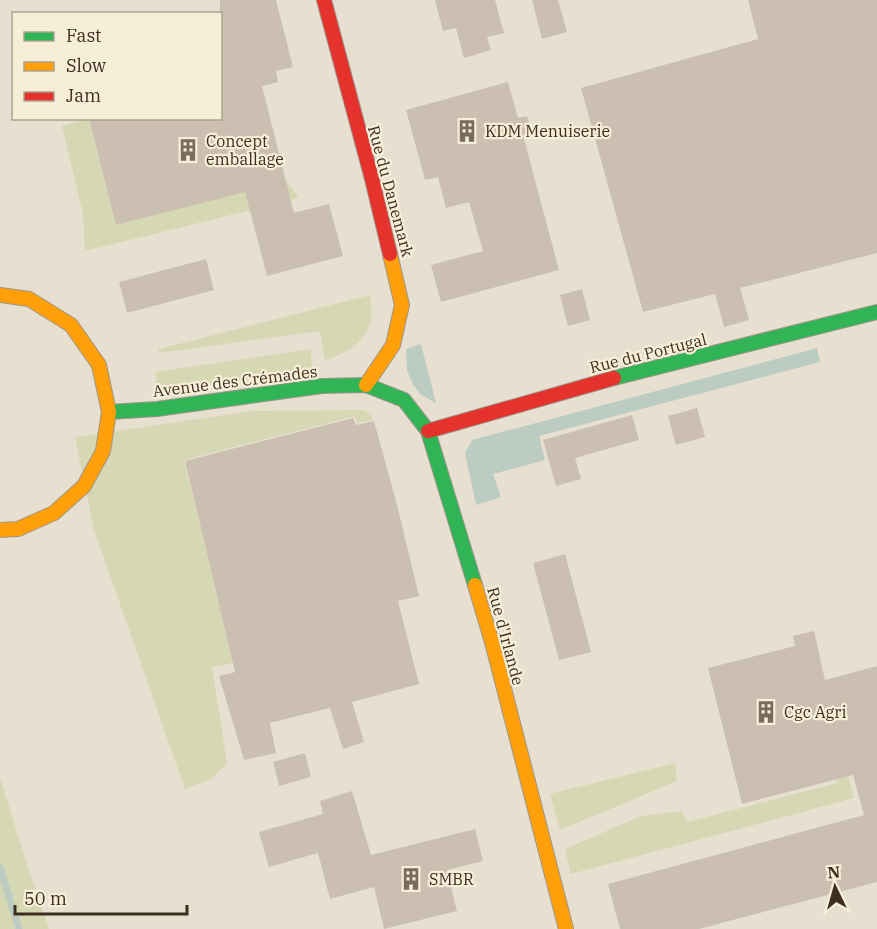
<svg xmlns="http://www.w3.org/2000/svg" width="877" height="929" font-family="'IBM Plex Serif',serif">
<rect width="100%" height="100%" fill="#e7e0d1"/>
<g fill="#d6d7b3">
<path d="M89,119L116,225L286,181L299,198L85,251L83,215L62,126Z"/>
<path d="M370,295C371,303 372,312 371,320C367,342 344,355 325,360L320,331L159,353V349Z"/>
<path d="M311,349L312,370L158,392L155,372Z"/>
<path d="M364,410L370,415L373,420L357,423L355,416L184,460L233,663L212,667L227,763L211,779L185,789L94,530L75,437L253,411Z"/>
<path d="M834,726L854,798L571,874L565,849L641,816L681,811L688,822L837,783L823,729Z"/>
<path d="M675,763L677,781L560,830L550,794Z"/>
<path d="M0,778L26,861L49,929H0Z"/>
</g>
<g fill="#bcccc2">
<path d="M421,344L436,403L420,394L413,384L407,371L406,349Z"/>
<path d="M817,348L820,362L539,436L545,460L493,474L501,497L476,505L465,453L472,440Z"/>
</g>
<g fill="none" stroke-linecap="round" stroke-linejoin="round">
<path stroke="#bcccc2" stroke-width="7" d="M0,868L19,929"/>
</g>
<g fill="#cbbfb2">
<path d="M220,0H276L293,67L276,71L278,82L262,86L294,213L329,204L343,256L267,276L245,192L116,225L89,118H220Z"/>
<path d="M435,0H495L504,33L487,37L491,50L464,58L456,28L443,31Z"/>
<path d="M532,0H558L567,32L542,39Z"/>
<path d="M748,0H877V253L740,288L749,320L724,327L715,294L643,312L581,88L758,39Z"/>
<path d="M508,82L518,118L527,116L532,133L523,135L559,270L441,302L431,265L483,251L469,202L446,208L438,177L425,180L406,110Z"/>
<path d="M206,259L214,290L127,313L119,282Z"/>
<path d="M582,289L590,320L568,326L560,295Z"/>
<path d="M697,408L705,437L676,445L668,416Z"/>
<path d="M632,415L639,440L575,458L581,479L556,486L543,440Z"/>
<path d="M353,418L356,425L374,421L397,505L419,596L398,601L419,684L352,702L364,742L343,749L330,708L270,723L276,753L244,760L219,676L235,672L185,461Z"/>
<path d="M565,554L591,652L559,660L533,563Z"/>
<path d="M814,631L825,680L877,666V882L699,929H620L608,884L864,815L853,775L742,804L708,668L795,646L793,636Z"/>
<path d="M305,753L311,777L279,786L273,762Z"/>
<path d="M352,791L371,855L475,829L483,861L447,870L457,911L384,929L374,887L330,899L318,853L269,867L259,832L323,814L320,801Z"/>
</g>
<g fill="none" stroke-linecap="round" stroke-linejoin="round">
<g stroke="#9c958a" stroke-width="16">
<g id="fast">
<path d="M614,378L877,312"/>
<path d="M109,412L157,409L322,386L366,385L404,400L428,431L475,585"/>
</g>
</g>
<g stroke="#9c958a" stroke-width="16">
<g id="slow">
<path d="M0,295L29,299L71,325L99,365L109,412L103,451L84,486L54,513L18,529L0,530"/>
<path d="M366,385L393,345L402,305L390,254"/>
<path d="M475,585L492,642L566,929"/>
</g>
</g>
<g stroke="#9c958a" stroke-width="16">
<g id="jam">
<path d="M324,0L372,179L390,254"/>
<path d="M428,431L614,378"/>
</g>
</g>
<use href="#fast" stroke="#30b455" stroke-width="14"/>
<use href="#slow" stroke="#ff9f0a" stroke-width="14"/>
<use href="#jam" stroke="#e5322d" stroke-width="14"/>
</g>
<defs>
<g id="building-bare" transform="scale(1.8)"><path d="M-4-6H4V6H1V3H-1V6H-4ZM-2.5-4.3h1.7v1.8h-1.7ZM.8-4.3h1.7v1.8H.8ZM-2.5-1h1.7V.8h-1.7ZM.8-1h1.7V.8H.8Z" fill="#786c5e" stroke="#f7eed8" stroke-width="2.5" paint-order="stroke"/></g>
</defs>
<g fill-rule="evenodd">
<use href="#building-bare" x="467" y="131"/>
<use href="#building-bare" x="188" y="150"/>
<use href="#building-bare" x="766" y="712"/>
<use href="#building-bare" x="411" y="879"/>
</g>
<g text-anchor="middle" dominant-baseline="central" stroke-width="4.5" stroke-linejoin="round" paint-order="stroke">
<g font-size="16" fill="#3d2e20" stroke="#f7eed8" text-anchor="start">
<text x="485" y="131">KDM Menuiserie</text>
<text x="206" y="141">Concept<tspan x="206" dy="18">emballage</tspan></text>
<text x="784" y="712">Cgc Agri</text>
<text x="429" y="879">SMBR</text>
</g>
<g font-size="16" fill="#3d2e20" stroke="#f7eed8">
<text transform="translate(391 191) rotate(75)">Rue du Danemark</text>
<text transform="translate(648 353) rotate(-14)">Rue du Portugal</text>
<text transform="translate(235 381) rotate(-7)">Avenue des Crémades</text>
<text transform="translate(506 636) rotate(75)">Rue d'Irlande</text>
</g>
</g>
<rect x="12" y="12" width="210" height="108" fill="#f7eed8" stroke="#ada18e" stroke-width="1.5"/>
<rect x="24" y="32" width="30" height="9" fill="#30b455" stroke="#ada18e" stroke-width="1.5"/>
<text x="66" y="42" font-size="18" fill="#3d2e20">Fast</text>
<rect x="24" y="62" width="30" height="9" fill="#ff9f0a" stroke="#ada18e" stroke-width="1.5"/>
<text x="66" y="72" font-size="18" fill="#3d2e20">Slow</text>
<rect x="24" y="92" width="30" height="9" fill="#e5322d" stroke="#ada18e" stroke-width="1.5"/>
<text x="66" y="102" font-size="18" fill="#3d2e20">Jam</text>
<g transform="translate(835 887) rotate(355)" stroke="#f7eed8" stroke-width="4.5" paint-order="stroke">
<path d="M0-4.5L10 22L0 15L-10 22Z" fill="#3d2e20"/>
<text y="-9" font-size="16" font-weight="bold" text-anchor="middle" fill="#3d2e20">N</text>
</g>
<path d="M15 905v9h172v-9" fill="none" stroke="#3d2e20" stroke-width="3"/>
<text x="24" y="905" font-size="18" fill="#3d2e20" stroke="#f7eed8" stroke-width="4.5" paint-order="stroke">50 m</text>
</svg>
